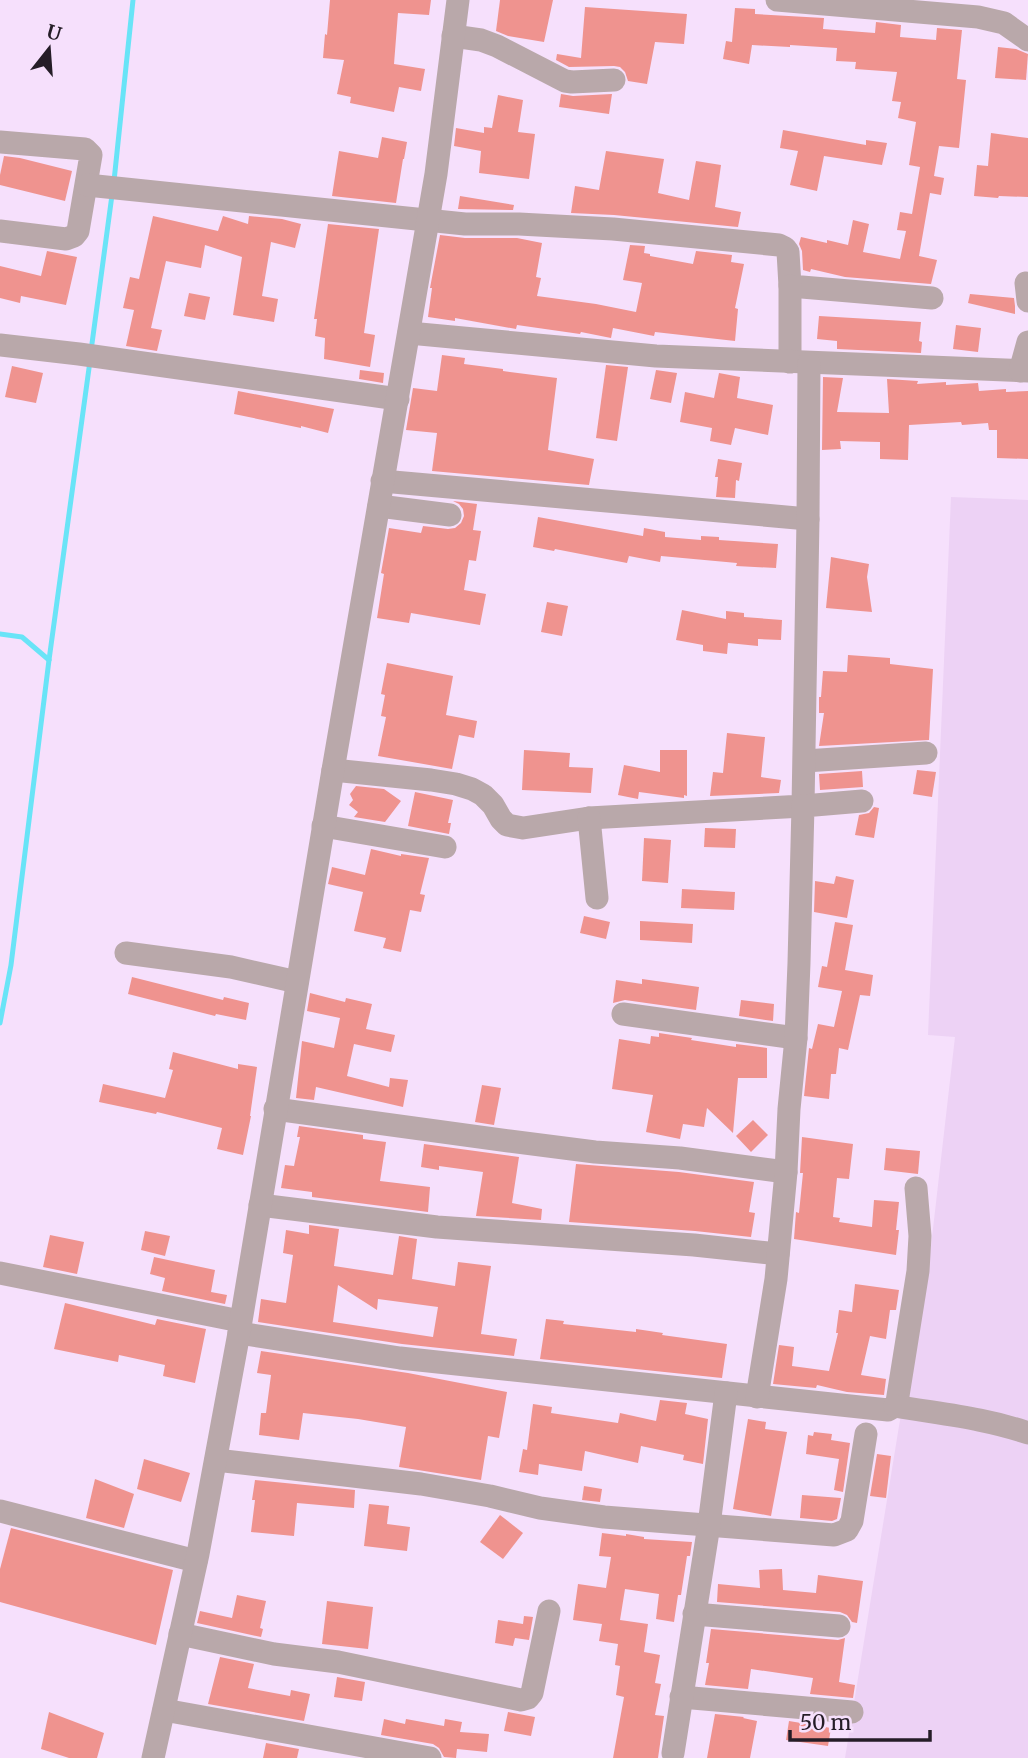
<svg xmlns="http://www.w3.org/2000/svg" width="1028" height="1758" font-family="Merriweather,serif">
<rect width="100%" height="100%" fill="#f6e0fc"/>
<path fill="#edd2f5" d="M951,497L1028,500V1758H845L899,1426L931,1246L955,1037L928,1035Z"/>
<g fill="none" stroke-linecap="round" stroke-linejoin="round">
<g stroke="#69e4f7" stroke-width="5">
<path d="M114,181L133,0"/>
<path d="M91,351L112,195"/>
<path d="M0,634L22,637L49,660"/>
<path d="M0,1023L11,965L49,660L90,361"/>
</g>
</g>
<g fill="#ef938f" fill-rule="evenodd">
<path d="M330,0H431L429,15L398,13L394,64L425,69L421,91L399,87L394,112L350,103L351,97L337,94L344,60L323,58L325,34L327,35Z"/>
<path d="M500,0H553L544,42L508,36L496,31Z"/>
<path d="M585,7L687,14L684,44L655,42L647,84L628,81L625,72L620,67L614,66L569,67L556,60L557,54L581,58Z"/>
<path d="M735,8L755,9V14L824,18L823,29L875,33L876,22L901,25L900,37L936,40L937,28L962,30L957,79L966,80L959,148L939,146L934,176L944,178L941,195L930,193L919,256L937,260L931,284L845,277L811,269L810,272L803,270L802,251L799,244L801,237L827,243V240L848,245L853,220L869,224L863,252L900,259L906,231L897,230L900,212L912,214L920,167L909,165L916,122L898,118L901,102L892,101L897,72L855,69L856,62L836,61L837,48L790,45V47L752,45L749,64L723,59L726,41L732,42Z"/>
<path d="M998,47L1016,49L1028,54L1026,80L995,78Z"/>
<path d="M561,94L573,96L612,94L609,114L559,107Z"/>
<path d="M498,95L523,100L518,132L535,134L529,179L479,173L481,151L454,146L456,128L484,133V127L492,128Z"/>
<path d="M783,130L866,145V140L887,143L882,165L824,156L817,191L790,185L798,151L780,148Z"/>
<path d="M991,133L1028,138V197L999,196L998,198L974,196L977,165L988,166Z"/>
<path d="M382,137L407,142L404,159H403L396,203L332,196L339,151L378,158Z"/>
<path d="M606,151L664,159L658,193L689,200L696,161L721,165L715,207L741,212L738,227L614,215L571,213L575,186L599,190Z"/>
<path d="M4,156L20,158L72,171L65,201L0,185V175Z"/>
<path d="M460,196L514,205L513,210L458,209Z"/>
<path d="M153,216L218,231L223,216L248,224L249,216L282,219L301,224L295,248L271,242L262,296L278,299L274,322L233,315L242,257L205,245L201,268L166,261L151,328L162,330L157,351L126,346L134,310L123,308L130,277L139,279Z"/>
<path d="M328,224L379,229L364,333L375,335L370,367L324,359L325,338L315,336L317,319H314Z"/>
<path d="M440,235L465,238H517L542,243L536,277L541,278L537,296L596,304L636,312L642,283L623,280L630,245L645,246L644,253L650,254V256L693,264L696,251L732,255L731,262L744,264L735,308L738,309L735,341L655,332L654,336L613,328L611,338L581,332L580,334L517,325L516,329L455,318V321L428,317L432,288H430Z"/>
<path d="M47,251L77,257L66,305L21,296L20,303L0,298V266L41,276Z"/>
<path d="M189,293L210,297L205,320L184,316Z"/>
<path d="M970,294L1014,298L1015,306V314L968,303Z"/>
<path d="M819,316L921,322L919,341L922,342L921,353L837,349V341L817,339Z"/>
<path d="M956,325L981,328L978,352L953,349Z"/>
<path d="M442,355L465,358L464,364L503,369V371L557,378L548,450L594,459L589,485L432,471L437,433L406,430L413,388L437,391Z"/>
<path d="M606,365L628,367L617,441L596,438Z"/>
<path d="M12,366L43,373L36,403L5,397Z"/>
<path d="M360,370L384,373L383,383L359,379Z"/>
<path d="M656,370L677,373L671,403L650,399Z"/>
<path d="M719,373L740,377L737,398L773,405L768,435L735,428L731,445L710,441L712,428L680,422L685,392L714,398Z"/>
<path d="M823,377L843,378L837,412L889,413L887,379L918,381L917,384L946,382V385L978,383L979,391L1006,389V392L1028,391V459L997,458V430H989L988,423L962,425L961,422L909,425L908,460L880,459V442L840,441L841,449L822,450Z"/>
<path d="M238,391L334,409L328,433L301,426V428L234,414Z"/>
<path d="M718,459L742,463L739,481L736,480L735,498L716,497L718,477H715Z"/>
<path d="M453,501L477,504L473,530L481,531L476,561L469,560L464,590L486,594L480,625L411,613L409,623L377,618L384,574L381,573L389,528L421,533L423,526L448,529L455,528L461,523L464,516L463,509L459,504Z"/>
<path d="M538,517L643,536L644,528L665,532V537L701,540V536L719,537V540L778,544L776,568L736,566L737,563L661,556L660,562L629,556L627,563L555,549L554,551L533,547Z"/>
<path d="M831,557L869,564L867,577L872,612L826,608Z"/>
<path d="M547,602L568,606L562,636L541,632Z"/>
<path d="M682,610L726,619V611L744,613V617L782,620L781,640L758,639V646L728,643L727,654L703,651V645L676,640Z"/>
<path d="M848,655L890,658V664L933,669L929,740L819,746L824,713H819V697H821L823,671L847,672Z"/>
<path d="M387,663L453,676L446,715L477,721L474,738L459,735L452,769L378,756L386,717L381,716L385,695L381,694Z"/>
<path d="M727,733L765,737L761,777L781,780L779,793L710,796L713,772L723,773Z"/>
<path d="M524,750L570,753L569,767L593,768L591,793L522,790Z"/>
<path d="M660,750H687V796L684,795V798L639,792L638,799L618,795L624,765L660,772Z"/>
<path d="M917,770L936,772L932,797L913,794Z"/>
<path d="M862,771L863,787L820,790L819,774Z"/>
<path d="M356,786L384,789L401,801L385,822L354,817L358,812L349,805L353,800L350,794Z"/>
<path d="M415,792L453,800L448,823H451L449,834L408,826Z"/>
<path d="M874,807L879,808L874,838L855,835L859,815L869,813Z"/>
<path d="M705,828L736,829L735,848L704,847Z"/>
<path d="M644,838L671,840L668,883L642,881Z"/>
<path d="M371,849L401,856V854L429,858L420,894L425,895L421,912L410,910L401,952L383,948L386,938L354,931L363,892L328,884L332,867L365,875Z"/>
<path d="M836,876L854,880L847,918L814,912L815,881L834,884Z"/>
<path d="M682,889L735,892L734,910L681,908Z"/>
<path d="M584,916L610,922L606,939L580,933Z"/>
<path d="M640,921L693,924L692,943L640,940Z"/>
<path d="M835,922L853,925L845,970L873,975L870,996L860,995L848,1050L839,1048L836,1074H831L829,1099L804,1096L809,1048L812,1049L818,1024L834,1027L842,991L818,987L822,966L827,967Z"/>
<path d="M132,977L223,1000L224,997L249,1003L246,1020L216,1014L215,1016L128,994Z"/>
<path d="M642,979L699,987L696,1010L625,1000L613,1003L616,980L642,984Z"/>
<path d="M310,993L345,1002L346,998L372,1004L366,1029L395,1035L391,1052L354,1044L347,1076L389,1087L390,1078L408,1080L403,1107L316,1087L314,1100L296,1098L302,1041L334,1048L340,1018L307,1011Z"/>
<path d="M741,1000L774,1004L773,1021L739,1016Z"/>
<path d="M659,1033L692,1038L691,1040L736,1047V1044L767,1048V1078H738L733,1133L707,1108L704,1127L683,1124L680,1139L646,1132L653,1095L612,1089L619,1039L650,1044L651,1036L659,1037Z"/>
<path d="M173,1052L238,1069V1064L257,1067L250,1116H251L243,1155L217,1149L222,1128L157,1112L156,1114L99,1102L103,1084L165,1098L173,1070L169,1069Z"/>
<path d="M482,1085L501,1088L494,1125L475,1122Z"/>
<path d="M753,1120L768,1135L751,1152L736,1136Z"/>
<path d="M299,1126L363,1135V1139L386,1142L380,1181L430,1187L428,1212L312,1197V1192L281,1188L285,1165L294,1166L300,1137H297Z"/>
<path d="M802,1137L853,1144L849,1179L837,1178L833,1217L840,1218L839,1222L872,1227L874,1200L899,1202L896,1230H899L896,1255L794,1239L796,1212L799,1213L803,1173H800Z"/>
<path d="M424,1144L519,1157L512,1203L542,1209L541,1220L476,1216L483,1172L439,1166V1170L421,1167Z"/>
<path d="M886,1148L920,1151L918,1174L884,1170Z"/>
<path d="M576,1164L679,1172L754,1182L749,1212L755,1213L751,1237L695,1231L569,1222Z"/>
<path d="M309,1225L339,1229L334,1266L393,1275L399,1236L417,1239L412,1279L455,1286L458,1262L491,1266L481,1334L517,1339L514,1356L402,1344L258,1322L261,1299L286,1303L293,1255L283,1253L286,1230L309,1234ZM338,1285L377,1310L378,1299L438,1307L433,1337L333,1322Z"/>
<path d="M145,1231L170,1236L165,1256L141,1250Z"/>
<path d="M50,1235L84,1242L77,1274L43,1267Z"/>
<path d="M154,1257L215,1270L211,1292L227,1295L225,1304L162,1291L165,1278L150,1274Z"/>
<path d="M855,1284L899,1290L896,1310H890L886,1339L870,1336L861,1375L886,1379L884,1395L847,1392L817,1385L816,1388L773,1384L779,1345L794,1347L792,1366L829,1371L838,1333H836L839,1310L852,1312Z"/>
<path d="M65,1303L155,1325L157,1319L206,1329L195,1383L163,1376L165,1365L119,1355L118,1362L54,1349Z"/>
<path d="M546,1319L564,1321L563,1324L636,1332V1329L663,1333L662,1335L727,1344L722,1378L540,1359Z"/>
<path d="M261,1351L408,1373L507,1392L499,1438L488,1436L481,1480L399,1467L406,1427L358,1419L303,1413L299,1440L259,1435L261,1413H266L271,1375L257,1373Z"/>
<path d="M660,1400L687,1403L685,1414L708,1419L703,1464L683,1460L684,1455L641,1446L638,1463L585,1451L582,1471L539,1464L538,1475L519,1472L523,1449L527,1450L533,1404L552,1407L551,1413L618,1423L620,1413L656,1421Z"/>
<path d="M748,1419L766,1422L765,1429L787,1432L771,1516L733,1509Z"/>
<path d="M814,1432L832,1434L831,1440L850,1443L843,1492L834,1490L839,1459L806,1454L808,1435L813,1436Z"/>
<path d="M877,1454L891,1456L886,1498L870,1496Z"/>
<path d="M144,1459L190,1473L181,1502L137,1489Z"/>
<path d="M95,1479L134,1494L124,1528L86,1518Z"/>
<path d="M255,1480L355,1490L354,1508L297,1503L294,1536L251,1532L255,1500H252Z"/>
<path d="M584,1486L602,1489L600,1502L582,1500Z"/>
<path d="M802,1495L841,1498L837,1519L832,1521L800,1518Z"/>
<path d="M369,1504L389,1506L387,1524L410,1527L407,1551L364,1546Z"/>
<path d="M500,1515L523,1533L503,1559L480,1542Z"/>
<path d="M11,1528L173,1570L156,1645L0,1602V1569Z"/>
<path d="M602,1533L626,1536V1534L644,1537V1539L692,1542L690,1556H687L681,1595H678L674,1622L656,1619L659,1594L625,1589L620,1620L648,1624L644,1652L660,1655L655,1683L661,1684L655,1715L664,1716L658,1758H613L624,1697L616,1695L620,1666L615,1665L618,1644L599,1641L602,1624L573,1620L578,1584L606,1588L611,1557L599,1556Z"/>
<path d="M782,1569L783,1590L816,1593L818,1575L863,1581L857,1623L852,1622L847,1615L840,1612L717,1602L718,1584L760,1588L759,1570Z"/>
<path d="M237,1595L266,1601L260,1628L263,1629L261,1637L197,1623L200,1611L232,1618Z"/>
<path d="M327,1601L373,1607L368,1649L322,1644Z"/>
<path d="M524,1616L533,1617L529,1640L515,1638L513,1646L495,1643L498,1620L523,1624Z"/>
<path d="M711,1629L838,1640L845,1638L839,1682L855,1685L853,1698L810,1694L813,1678L751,1669L748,1689L705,1685L709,1663H706Z"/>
<path d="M220,1657L254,1664L248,1688L290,1696L291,1690L310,1694L304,1721L208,1704Z"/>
<path d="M337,1677L365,1682L362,1701L334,1697Z"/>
<path d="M49,1712L104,1733L97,1758H69L41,1749Z"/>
<path d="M508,1712L535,1717L531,1736L504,1731Z"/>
<path d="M715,1714L744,1717L743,1718L757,1721L750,1758H707Z"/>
<path d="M384,1719L405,1724L406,1719L444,1726L445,1719L462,1722L460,1732L489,1734L487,1752L457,1749L456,1758L444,1757L439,1748L433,1744L381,1735Z"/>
<path d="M789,1721L831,1728L828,1746L786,1740Z"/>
<path d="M266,1743L299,1749L297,1758H263Z"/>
</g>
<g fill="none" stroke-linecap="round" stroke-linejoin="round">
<g stroke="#b9a8aa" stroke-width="23">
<path d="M777,0L978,17L1004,23L1028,40"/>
<path d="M453,36L481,40L497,46L565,81L572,82L614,80"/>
<path d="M0,142L85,149L91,155L78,231L74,236L66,239L0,231"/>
<path d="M87,185L465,224H519L613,229L779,245L785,248L788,252L790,286L932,298"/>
<path d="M1026,283L1028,301"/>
<path d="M790,286V362"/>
<path d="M409,333L656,356L1028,371"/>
<path d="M0,345L79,354L398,399"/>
<path d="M1020,371L1028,342"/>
<path d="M382,481L808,519"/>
<path d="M379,506L450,515"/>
<path d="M805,761L926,753"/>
<path d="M333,770L431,780L456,784L472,789L483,795L493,805L501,819L507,825L523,828L589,818L803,806L808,519L809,363"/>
<path d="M589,818L597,898"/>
<path d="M323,826L445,847"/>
<path d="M126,953L231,967L297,982"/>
<path d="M623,1014L796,1038"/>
<path d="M275,1109L509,1141L595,1152L680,1158L786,1172"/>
<path d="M260,1205L437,1227L694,1245L778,1254"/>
<path d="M0,1273L240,1321"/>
<path d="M239,1333L400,1358L888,1410L895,1406L897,1402L918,1271L920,1236L916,1188"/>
<path d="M757,1397L776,1279L786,1172L789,1109L796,1038L799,963L803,806L862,801"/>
<path d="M895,1406C940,1414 985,1418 1028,1433"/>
<path d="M216,1460L421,1484L490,1496L540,1508L604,1517L834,1535L847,1530L852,1521L866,1434"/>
<path d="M0,1511L196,1561"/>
<path d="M694,1614L839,1626"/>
<path d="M180,1634L274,1654L338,1662L521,1700L528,1698L532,1693L549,1611"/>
<path d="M681,1697L852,1712"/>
<path d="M164,1710L430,1758"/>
<path d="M673,1753L709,1525L726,1393"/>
<path d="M153,1758L198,1554L239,1333L333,770L436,174L458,0"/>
</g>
</g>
<g transform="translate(49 49) rotate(17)" stroke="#f6e0fc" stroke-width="5" paint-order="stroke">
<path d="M0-5L12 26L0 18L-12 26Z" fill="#251d27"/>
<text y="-10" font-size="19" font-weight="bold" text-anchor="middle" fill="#251d27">U</text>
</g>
<path d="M790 1730v10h140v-10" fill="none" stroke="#251d27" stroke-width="3.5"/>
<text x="800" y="1730" font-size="21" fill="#251d27" stroke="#f6e0fc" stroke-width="5" paint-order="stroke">50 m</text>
</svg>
